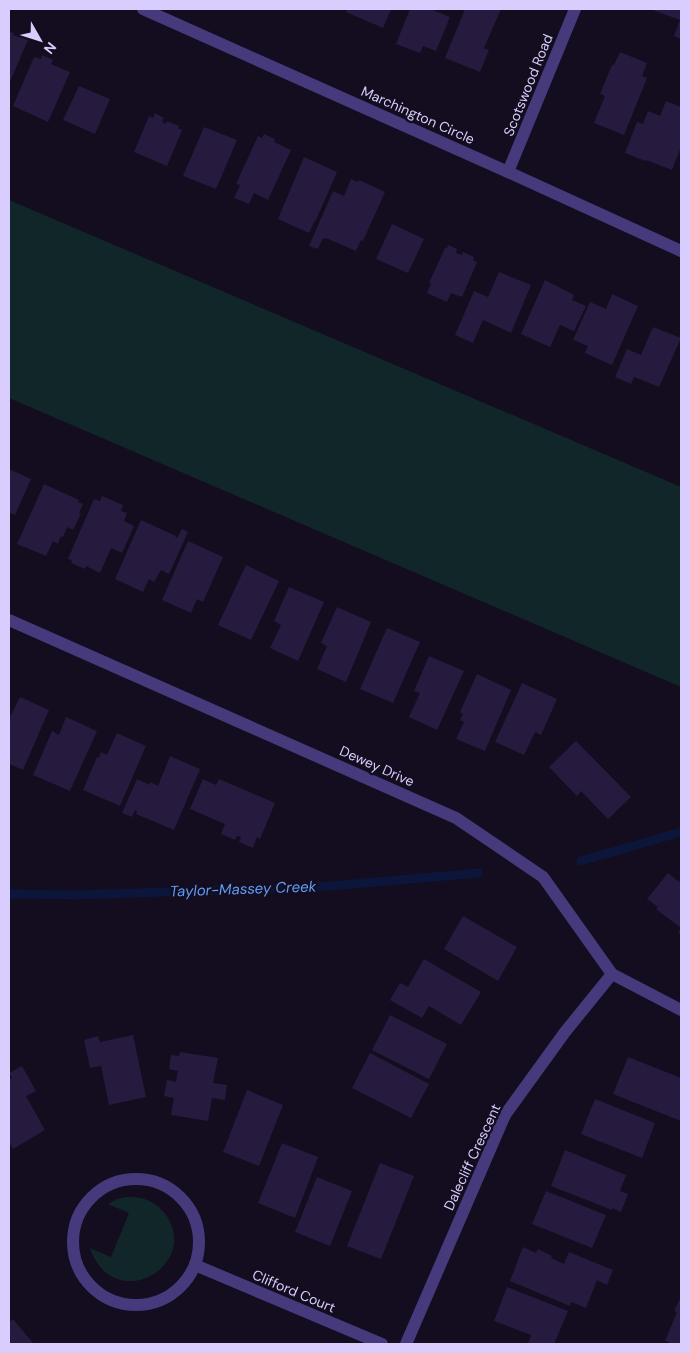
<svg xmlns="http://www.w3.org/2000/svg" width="690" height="1353" font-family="'DM Sans',sans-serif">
<rect width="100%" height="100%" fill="#130d1f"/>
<g fill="#112629">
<path d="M9,200L681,487V687L9,398Z"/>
<path d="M126,1197C142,1196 156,1201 166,1215C201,1265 114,1317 90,1248L111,1257L129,1213L108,1204L117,1199Z"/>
</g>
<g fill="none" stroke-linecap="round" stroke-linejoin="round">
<g stroke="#0b163a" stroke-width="9">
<path d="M581,861L681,832"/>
<path d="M9,894L78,895L331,886L478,873"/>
</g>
</g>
<g fill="#271a3f">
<path d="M348,9H391L383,28L346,12Z"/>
<path d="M410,9H430L450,17L436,51L423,46L420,53L396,44Z"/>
<path d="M465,9H501L484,48L489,50L480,72L445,58Z"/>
<path d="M650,9H681V39L674,36L680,20Z"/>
<path d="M9,31L28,40L9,84Z"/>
<path d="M620,52L647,63L642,76L647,78L624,135L594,123L605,96L600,94L612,65H614Z"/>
<path d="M42,55L53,60L51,64L70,72L48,122L13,106L34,57L41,59Z"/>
<path d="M79,86L110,99L95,134L63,120Z"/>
<path d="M666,101L681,107V147L672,170L646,160L645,161L625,153L637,122L643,124L648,111L660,116Z"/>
<path d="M155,113L164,118L162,122L166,124L167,121L179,126L178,128L182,130L167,166L134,152L149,116L153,118Z"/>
<path d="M204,127L237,140L216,189L183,176Z"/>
<path d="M264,134L275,139L274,142L291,150L268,200L254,193L249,204L234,198L240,185L236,184L258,136L262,138Z"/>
<path d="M304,157L337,172L316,220H315L309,233L278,219Z"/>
<path d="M351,179L358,182L359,180L385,192L363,241L361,240L356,251L326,238L325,239L323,238L318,249L309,246L333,191L344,196Z"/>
<path d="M392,224L424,239L408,273L376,259Z"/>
<path d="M448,245L457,249L456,253L462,255L463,252L474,257L473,260L477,262L462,297L451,293L447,302L427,293L431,283H429L445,248H447Z"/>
<path d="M499,272L531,285L511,333L483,320L473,343L455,335L474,291L488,297Z"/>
<path d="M545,280L574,295L572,300L586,306L574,331L560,325L550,347L521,334Z"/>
<path d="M612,294L638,306L612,365L585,353L588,346L573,340L590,302L606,309Z"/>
<path d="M653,327L681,338L659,387L634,377L631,384L615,377L627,349L641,355Z"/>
<path d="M9,469L31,479L15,515L9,512Z"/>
<path d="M44,484L79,500L78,502L83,504L79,513L81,514L73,530L67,527L63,537L61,536L58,544L53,541L46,556L17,544Z"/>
<path d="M102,496L123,505L121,511L127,513L124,521L134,526L122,553L111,548L100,573L86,566L85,569L71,563L72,560L68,559L94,499L100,501Z"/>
<path d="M141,520L176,536L175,537L177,538L182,529L188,532L169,574L161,570L154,582L149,579L143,592L115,579Z"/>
<path d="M188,541L223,557L203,602L197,599L191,613L162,600Z"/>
<path d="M246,565L279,581L251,640L218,625Z"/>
<path d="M289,587L324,602L298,661L270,648L281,625L274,621Z"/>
<path d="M337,607L371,622L346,682L317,669L327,646L321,643Z"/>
<path d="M387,628L420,642L393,703L360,689Z"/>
<path d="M429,656L464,671L437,730L409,717L420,693L414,691Z"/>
<path d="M477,674L511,690L485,751L456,739L464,722L460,720L463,714L460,712Z"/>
<path d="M522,683L557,699L541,735L535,732L524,755L495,742Z"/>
<path d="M20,697L49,710L23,770L9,764V719Z"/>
<path d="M66,717L97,731L70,791L33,775L52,731L59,735Z"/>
<path d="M117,733L146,746L120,806L83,790L97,757L99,758L101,752L107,755Z"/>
<path d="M576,741L631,797L608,819L581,791L577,796L549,767Z"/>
<path d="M170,756L200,769L174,830L136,814L137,811L135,810L132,817L122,813L137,779L150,785V782L158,786Z"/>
<path d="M203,779L216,785L219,779L275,803L260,839L257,837L253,848L239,842L241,837L237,836L235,840L221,834L225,824L190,809Z"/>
<path d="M668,873L679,882L681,877V935L678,932L681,928L656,909L658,907L647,899Z"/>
<path d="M463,916L517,947L498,981L444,949Z"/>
<path d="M424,959L481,992L461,1025L429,1006L422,1018L390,1000L400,983L408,987Z"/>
<path d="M390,1015L447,1044L429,1079L372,1050Z"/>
<path d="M133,1035L146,1097L109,1105L101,1066L90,1068L84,1040L98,1036L100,1042Z"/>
<path d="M180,1052L218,1058L213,1083L227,1085L225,1100L212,1098L208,1121L171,1115L174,1098L164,1096L167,1080L176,1082L178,1071L169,1069L171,1055L179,1056Z"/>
<path d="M370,1053L429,1084L411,1118L352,1088Z"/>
<path d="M628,1057L681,1078V1121L613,1094Z"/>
<path d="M22,1066L36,1091L26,1096L45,1130L13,1149L9,1141V1079L12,1078L9,1073Z"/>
<path d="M247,1090L283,1105L259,1166L223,1152Z"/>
<path d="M595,1099L655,1123L642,1158L581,1134Z"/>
<path d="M282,1143L318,1157L295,1218L258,1203Z"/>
<path d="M565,1150L626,1175L620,1191L628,1194L621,1212L613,1208L612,1210L551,1186Z"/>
<path d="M380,1163L414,1176L381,1259L347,1246Z"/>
<path d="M317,1177L352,1191L330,1246L295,1232Z"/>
<path d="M546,1191L606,1215L592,1248L532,1224Z"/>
<path d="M523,1247L536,1253L538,1249L552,1256L551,1258L564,1264L569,1252L613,1270L607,1285L597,1280L586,1308L571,1302L570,1306L510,1281Z"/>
<path d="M507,1287L568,1311L554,1344H528L531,1335L494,1321Z"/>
<path d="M680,1299H681V1344H668L669,1342L665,1341L677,1312L674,1311Z"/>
<path d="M13,1319L33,1343L31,1344H9V1323Z"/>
</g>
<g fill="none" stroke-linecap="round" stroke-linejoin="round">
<g stroke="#463a7c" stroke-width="12">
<path d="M143,9L508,172L681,251"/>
<path d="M508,172L575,9"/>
<circle cx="136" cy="1242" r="63"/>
<path d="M195,1265L382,1344"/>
<path d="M406,1344L505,1115L565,1032L612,974"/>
</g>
<path stroke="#463a7c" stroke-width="12" d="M9,620L456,818L543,877L612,974L681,1010"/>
</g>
<g text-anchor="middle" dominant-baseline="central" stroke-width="5" stroke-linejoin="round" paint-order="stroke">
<g font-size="14" fill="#d9cdfd" stroke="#130d1f">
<text transform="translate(528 85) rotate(-68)">Scotswood Road</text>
<text transform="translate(418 115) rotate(24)">Marchington Circle</text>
<text transform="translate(377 766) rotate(24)">Dewey Drive</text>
<text transform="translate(472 1157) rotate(-65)">Dalecliff Crescent</text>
<text transform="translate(294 1291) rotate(23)">Clifford Court</text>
</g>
<g font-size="15" font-style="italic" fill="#609df8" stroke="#130d1f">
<text transform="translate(243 889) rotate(-2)">Taylor-Massey Creek</text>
</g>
</g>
<rect width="690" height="1353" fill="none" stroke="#d9cdfd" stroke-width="20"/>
<g transform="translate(40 40) rotate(129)" stroke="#130d1f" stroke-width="4" paint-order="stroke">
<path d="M0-4L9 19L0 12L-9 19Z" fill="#d9cdfd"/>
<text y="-8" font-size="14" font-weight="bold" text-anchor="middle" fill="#d9cdfd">N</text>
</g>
</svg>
